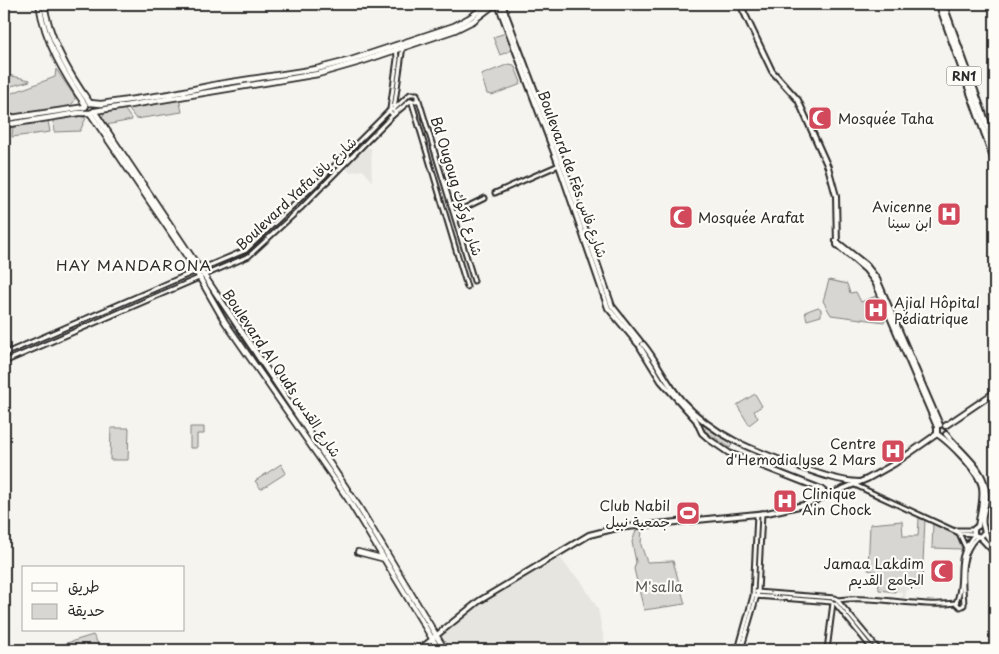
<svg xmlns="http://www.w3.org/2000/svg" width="999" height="654" font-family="'Playpen Sans','Playpen Sans Arabic',sans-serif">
<rect width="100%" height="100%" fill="#f5f4ef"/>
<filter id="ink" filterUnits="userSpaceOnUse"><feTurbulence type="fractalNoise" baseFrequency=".02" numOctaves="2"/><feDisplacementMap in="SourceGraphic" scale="10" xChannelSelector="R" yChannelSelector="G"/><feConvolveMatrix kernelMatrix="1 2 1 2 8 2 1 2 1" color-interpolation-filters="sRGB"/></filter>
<g filter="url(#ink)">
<g fill="#e6e5e0">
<path d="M365,147L371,148L372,181L363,170L350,172L345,168Z"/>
<path d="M559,556L571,572L581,581L598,609L604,640L609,650H449L439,635L473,607Z"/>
<path d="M896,583L922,584L921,591L906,590L905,598H902V592H895Z"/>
</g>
<g fill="#d7d6d2" stroke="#81807e">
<path d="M506,33L512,50L500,55L493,37Z"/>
<path d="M509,64L514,65L521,82L519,85L492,95L487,94L481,75Z"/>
<path d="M56,69L75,97V100L69,108L4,117V96L55,77Z"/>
<path d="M8,75L30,80V81L4,88V78Z"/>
<path d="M179,98L182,112L136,119L127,107Z"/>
<path d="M123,107L132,120L106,125L102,117L105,112Z"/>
<path d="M79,116L86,118L80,131L54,132L53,120Z"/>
<path d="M48,121L50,132L12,137L13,125Z"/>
<path d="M829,280L847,284L850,293L856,292L861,302L876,296L886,319L884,322L831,315L823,301Z"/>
<path d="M818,307L821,309V316L807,320L805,312Z"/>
<path d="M755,394L762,406L754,411L758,418L749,425L737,405Z"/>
<path d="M708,426L732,444L730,448L704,430Z"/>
<path d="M190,427H204V434H197V448H190Z"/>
<path d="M111,428H129L128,460H110Z"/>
<path d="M281,464L286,473L261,489L255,481Z"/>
<path d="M919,518L925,520L922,584L896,583L895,592L879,590L878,572L868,570L870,524L902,521L903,536H918Z"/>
<path d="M933,522L956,533L962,549L932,548Z"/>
<path d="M642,527L641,545L647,562L673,561L685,604L644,610L634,569L636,562L632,542L637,528Z"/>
<path d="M93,635L102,650H59L57,646Z"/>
</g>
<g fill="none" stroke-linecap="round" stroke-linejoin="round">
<g stroke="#2b2b2b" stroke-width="7">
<g id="tertiary">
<path d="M418,97L474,281"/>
<path d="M412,103L467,287"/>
<path d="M390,109L397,59L396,45"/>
<path d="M394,109L403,46"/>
<path d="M394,109L410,94H417V101H410"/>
<path d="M395,112L392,109L389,111L393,115L410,101"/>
<path d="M495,193L559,165"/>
<path d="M454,213L485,198"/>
<path d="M201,269L246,250L321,179L389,111"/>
<path d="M205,275L249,256L301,208L393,115"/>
<path d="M4,354L196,271"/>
<path d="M4,362L201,277"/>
<path d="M855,485L959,533L973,534"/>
<path d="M956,530H973"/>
<path d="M959,533L965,546"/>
<path d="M756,592L835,598L838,600"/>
<path d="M755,596L832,602"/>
<path d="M838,600C877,595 917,608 956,603"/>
<path d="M838,601L879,650"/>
<path d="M835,603L873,650"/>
<path d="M956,603L960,607L964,605C963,581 958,555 977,537"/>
<path d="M956,603C967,578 952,562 974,535"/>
<path d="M418,650L432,639"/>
<path d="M738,650L753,596L757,514"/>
<path d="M741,650L758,592L762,513"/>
<path d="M827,650L833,603"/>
</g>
</g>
<g stroke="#2b2b2b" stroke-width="8">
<g id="secondary">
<path d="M498,4L561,171L608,308L638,344"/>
<path d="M502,4L565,170L612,306L640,341"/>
<path d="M740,4L772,71L798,100L828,167L836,196L837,245L866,270L875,282L937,427V434"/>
<path d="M836,241L866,265L877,279L940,425"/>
<path d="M643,344C658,362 666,383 682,401C715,437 752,450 797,466C817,473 837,481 859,482"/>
<path d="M640,347L661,381L696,420L702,433L710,440L729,453L821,489L829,496"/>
<path d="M945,426L995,392"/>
<path d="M937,434C949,442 979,471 982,487C984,499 980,514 978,526"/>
<path d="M946,434C958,449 978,464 984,482C993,511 969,516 995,547"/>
<path d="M815,501L818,488"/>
<path d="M978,526L974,529V535L980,537L984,533"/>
<path d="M980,537L995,553"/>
<path d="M432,639L479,601L589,535L617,528L767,513L804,505L867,479L894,464L937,434"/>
</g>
</g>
<g stroke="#2b2b2b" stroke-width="8">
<g id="primary">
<path d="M39,4C45,43 64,74 86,106"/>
<path d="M44,4C50,41 68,73 90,103"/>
<path d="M90,103L101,104L170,94L219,84L316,69L351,60L454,26L469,18L489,4"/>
<path d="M94,111L359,507L445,650"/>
<path d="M90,113L190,261L225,322L348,499L439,650"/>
<path d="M4,119L85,107"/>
<path d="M4,125L79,113H90L95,111L318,74L360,62L455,30L473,21L495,4"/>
<path d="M358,552L385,559"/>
</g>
</g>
<g stroke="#2b2b2b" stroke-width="9">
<g id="trunk">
<path d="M939,4L995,162"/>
<path d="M943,4L995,147"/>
</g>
</g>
<use href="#tertiary" stroke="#fdfcf7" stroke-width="3"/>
<use href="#secondary" stroke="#fdfcf7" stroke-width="4"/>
<use href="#primary" stroke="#fdfcf7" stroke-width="4.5"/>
<use href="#trunk" stroke="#fdfcf7" stroke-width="5"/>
</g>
</g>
<defs>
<g id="mosque-square" transform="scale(1.25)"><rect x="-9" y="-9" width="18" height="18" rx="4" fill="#d1495b" stroke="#fdfcf7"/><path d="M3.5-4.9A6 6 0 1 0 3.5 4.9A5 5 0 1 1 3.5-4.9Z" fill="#fff"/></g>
<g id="hospital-square" transform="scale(1.25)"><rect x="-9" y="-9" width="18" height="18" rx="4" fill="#d1495b" stroke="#fdfcf7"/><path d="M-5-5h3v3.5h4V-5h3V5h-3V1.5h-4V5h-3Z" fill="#fff"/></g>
<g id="stadium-square" transform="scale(1.25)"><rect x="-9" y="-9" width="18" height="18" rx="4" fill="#d1495b" stroke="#fdfcf7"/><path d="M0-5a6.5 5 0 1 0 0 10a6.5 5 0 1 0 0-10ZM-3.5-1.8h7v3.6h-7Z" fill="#fff"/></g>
</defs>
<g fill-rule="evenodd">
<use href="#mosque-square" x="820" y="118"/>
<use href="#hospital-square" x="949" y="214"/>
<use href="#mosque-square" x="681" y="217"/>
<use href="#hospital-square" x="876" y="310"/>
<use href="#hospital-square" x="893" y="451"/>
<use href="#hospital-square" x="785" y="501"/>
<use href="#stadium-square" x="688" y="513"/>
<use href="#mosque-square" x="942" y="571"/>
</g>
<g text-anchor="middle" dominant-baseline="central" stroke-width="4.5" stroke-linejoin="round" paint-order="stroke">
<rect fill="#fdfcf7" stroke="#6a6a68" stroke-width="1" x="946.5" y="66.5" width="35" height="19" rx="4"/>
<g font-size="12" font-weight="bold" fill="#2b2b2b">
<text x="964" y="76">RN1</text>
</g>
<g font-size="14" fill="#2b2b2b" stroke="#fdfcf7" text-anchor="start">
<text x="838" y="118">Mosquée Taha</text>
<text x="932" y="206" text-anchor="end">Avicenne<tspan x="932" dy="16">ابن سينا</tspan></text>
<text x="698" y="217">Mosquée Arafat</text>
<text x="894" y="302">Ajial Hôpital<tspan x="894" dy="16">Pédiatrique</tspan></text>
<text x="876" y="443" text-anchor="end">Centre<tspan x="876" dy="16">d'Hemodialyse 2 Mars</tspan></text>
<text x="802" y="493">Clinique<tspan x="802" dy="16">Ain Chock</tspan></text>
<text x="670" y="505" text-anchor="end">Club Nabil<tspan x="670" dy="16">جمعية نبيل</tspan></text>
<text x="924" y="563" text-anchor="end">Jamaa Lakdim<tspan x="924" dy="16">الجامع القديم</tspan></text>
</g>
<g font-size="14" fill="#2b2b2b" stroke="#fdfcf7">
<text transform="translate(573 174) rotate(70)">Boulevard de Fès شارع فاس</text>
<text transform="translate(457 186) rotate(73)">Bd Ougoug شارع أوكوك</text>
<text transform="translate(296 193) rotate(-43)">Boulevard Yafa شارع يافا</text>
<text transform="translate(282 373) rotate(56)">Boulevard Al Quds شارع القدس</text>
</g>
<g font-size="14" fill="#565655" stroke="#fdfcf7">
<text x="659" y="586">M'salla</text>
</g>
<g font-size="15" letter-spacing="1" fill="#2b2b2b" stroke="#fdfcf7">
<text x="134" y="264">HAY MANDARONA</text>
</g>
</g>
<rect width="999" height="654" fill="none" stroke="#fdfcf7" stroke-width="20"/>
<rect x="10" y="10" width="979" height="634" fill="none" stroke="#2b2b2b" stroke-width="2" filter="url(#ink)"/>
<rect x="22" y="566" width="162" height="65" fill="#fdfcf7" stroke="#a9a8a5"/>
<rect x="32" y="583" width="25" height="8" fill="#fdfcf7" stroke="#a9a8a5"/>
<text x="68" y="592" font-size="15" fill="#2b2b2b">طريق</text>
<rect x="32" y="604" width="25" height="15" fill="#d7d6d2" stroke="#a9a8a5"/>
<text x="68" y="616" font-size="15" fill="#2b2b2b">حديقة</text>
</svg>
